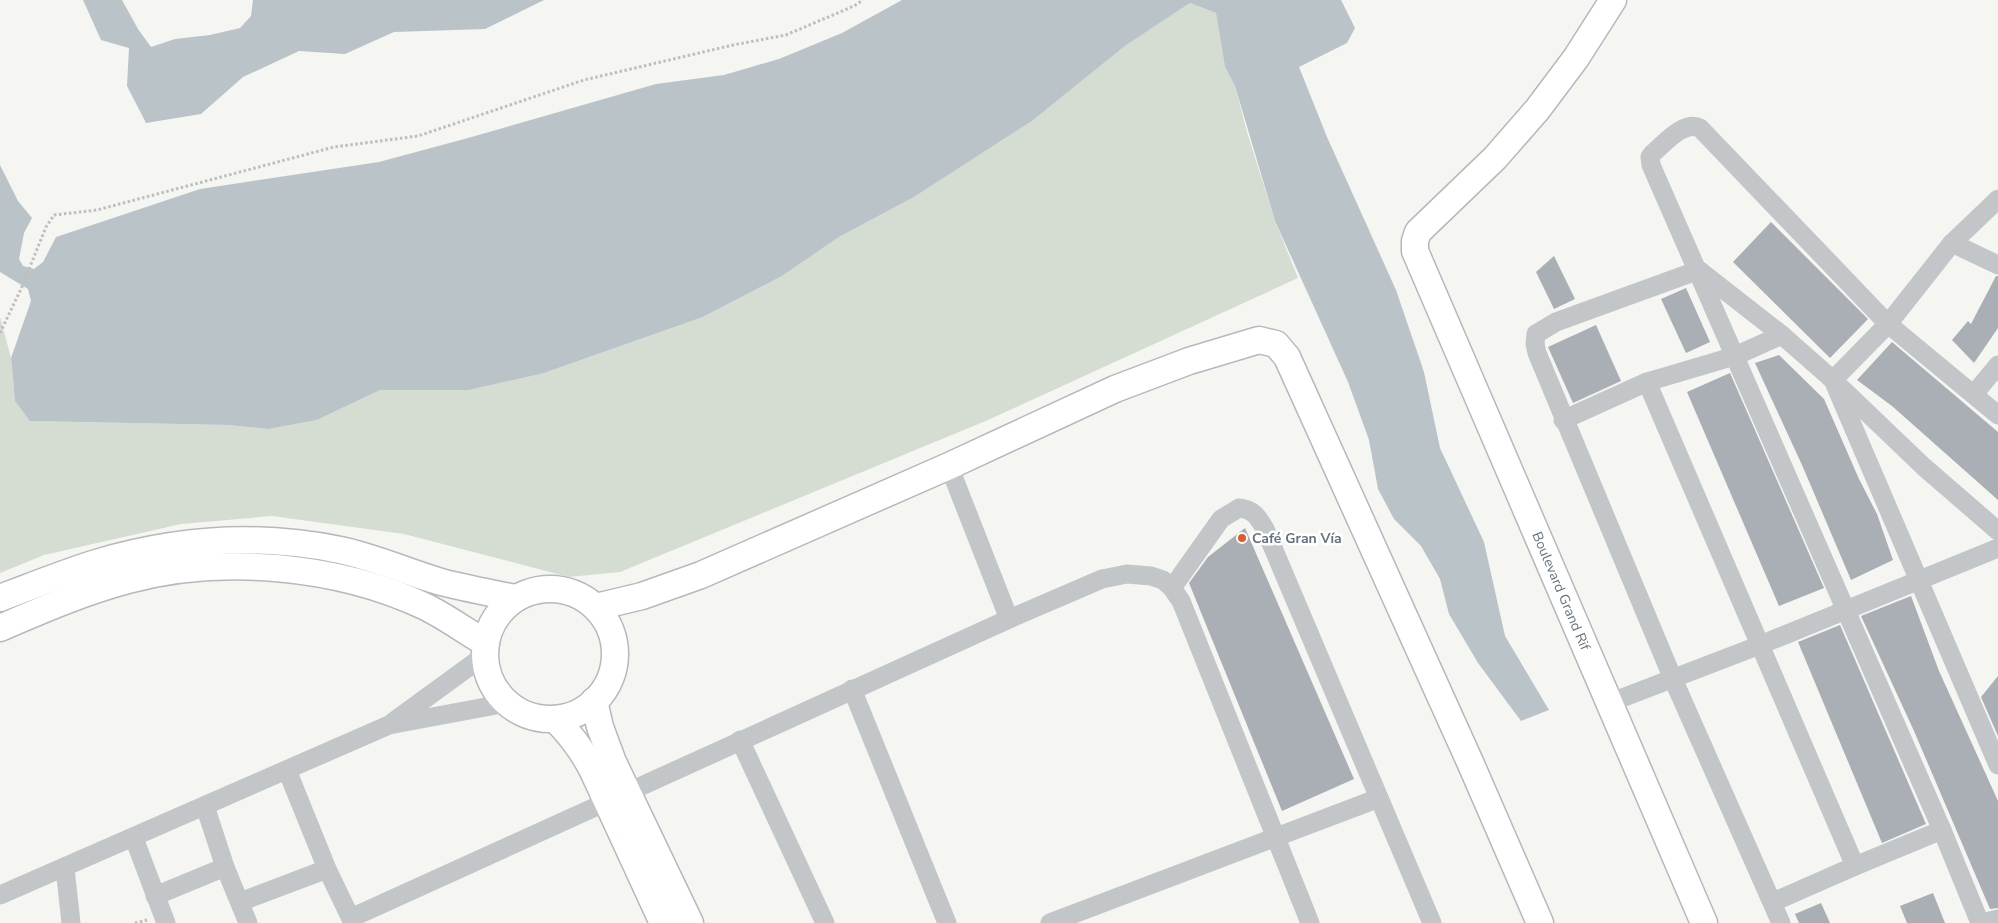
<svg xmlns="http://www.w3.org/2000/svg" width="1998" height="923" font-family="'Nunito Sans',sans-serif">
<rect width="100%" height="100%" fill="#f5f5f1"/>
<path fill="#d5dcd2" d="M1190,3L1216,13L1225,67L1235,86L1247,132L1275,221L1298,278L988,420L620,572L569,577L404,534L272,516L181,524L44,555L0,573V317L11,358L15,401L31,421L227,425L269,429L317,420L380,390L405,389L544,373L703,317L782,276L839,237L914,197L1032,121L1125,46Z"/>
<g fill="#bac4c8">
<path d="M83,0H122L138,29L151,47L175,39L210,35L240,28L251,16L253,0H544L485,29L394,32L345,54L299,51L243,77L201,114L146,123L127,86L129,48L101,40Z"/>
<path d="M902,0H1341L1355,28L1347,43L1299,67L1327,137L1396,290L1424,372L1440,448L1484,542L1505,636L1549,710L1521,721L1478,663L1449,614L1440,579L1421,546L1394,519L1378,489L1369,440L1348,382L1275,221L1235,86L1225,67L1216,13L1190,3L1125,46L1032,121L914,197L839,237L782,276L703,317L544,373L468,390H380L317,420L269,429L227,425L30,421L15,401L11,358L31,301L28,289L0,272V165L18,201L32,218L24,233L19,259L23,266L34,269L43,262L56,237L200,189L379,162L468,138L656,84L724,75L779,59L842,33Z"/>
</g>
<g fill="#a9afb5">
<path d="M1771,222L1868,319L1830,358L1733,262Z"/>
<path d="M1554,256L1575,299L1554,309L1536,272Z"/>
<path d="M1996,276H1998V328L1974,363L1952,340L1968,321L1971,324Z"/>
<path d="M1686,288L1710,342L1686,353L1661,299Z"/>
<path d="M1596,325L1621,381L1573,403L1548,347Z"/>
<path d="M1892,342L1998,432V500L1892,406L1857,380Z"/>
<path d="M1779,355L1824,399L1859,479L1877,514L1893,560L1851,580L1802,465L1755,363Z"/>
<path d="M1730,373L1824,588L1779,606L1687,392Z"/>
<path d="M1245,528L1354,779L1282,811L1189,583L1208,557Z"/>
<path d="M1911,596L1939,671L1998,801V908L1990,909L1914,731L1861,616Z"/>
<path d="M1840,625L1926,824L1882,843L1798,642Z"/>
<path d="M1998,676V736L1981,697Z"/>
<path d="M1933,893L1945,923H1907L1900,906Z"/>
<path d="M1821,903L1830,923H1799L1795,914Z"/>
</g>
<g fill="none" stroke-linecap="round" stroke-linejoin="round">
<g stroke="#b5b9bd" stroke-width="29">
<g id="secondary">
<path d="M1613,0L1576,58L1537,110L1495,158L1418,232L1415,241V251L1704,923"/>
<circle cx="550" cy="654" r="65"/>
<path d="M0,598C32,586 64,573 96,563C176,539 258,533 340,550C374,557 407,572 441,582C465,588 490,593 515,598"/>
<path d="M596,607L642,596L701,575L949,466L1115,389L1189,361L1259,340L1276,344L1287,357L1470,762L1540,923"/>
<path d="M0,628C42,610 83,592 128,580C222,555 336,565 424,606C445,616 465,631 486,643"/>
<path d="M594,701L600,727L613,762L690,923"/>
<path d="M555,719C571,735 583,751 593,771L663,923"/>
</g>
</g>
<g stroke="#bcbec0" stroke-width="3" stroke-dasharray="2.5 2.5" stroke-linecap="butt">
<path d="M0,333L21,289L46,227L54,215L97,210L334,147L418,136L584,80L733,45L786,35L854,6L863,0"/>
<path d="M135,923L147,920"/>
</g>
<g stroke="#c3c6c9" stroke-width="19">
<path d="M1998,199L1952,243L1888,324L1833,380L1924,467L1998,531"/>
<path d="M1952,243L1998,265"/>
<path d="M1699,270L1556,322L1536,334L1535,344L1537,353L1673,679L1781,923"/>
<path d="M1700,271L1782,335L1833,380L1998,765"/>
<path d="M1647,382L1855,866"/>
<path d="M1974,394L1998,365"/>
<path d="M1563,420L1647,382L1735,356L1782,335"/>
<path d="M949,466L1009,619"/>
<path d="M1172,588L1221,519L1239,508C1253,509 1258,517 1265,529L1432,923"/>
<path d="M852,689L947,923"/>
<path d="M1609,703L1760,645L1998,548"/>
<path d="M393,722L485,655"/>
<path d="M740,740L825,923"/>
<path d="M287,770L327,869L353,923"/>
<path d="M205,806L225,867L248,923"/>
<path d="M134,838L166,923"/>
<path d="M65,868L71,923"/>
<path d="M0,895L389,725L507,703"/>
<path d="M155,896L225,867"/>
<path d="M240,902L327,869"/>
<path d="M1773,902L1855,866L1942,830"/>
<path d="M351,918L1009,619L1102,579L1127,574L1151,576L1163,580L1172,588L1181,601L1310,923"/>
<path d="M1050,923L1379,798"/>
<path d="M1980,923L1942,830L1651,165L1650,157L1653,153C1665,143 1684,120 1700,128L1888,324L1998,415"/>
<path d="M1982,923L1998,919"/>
</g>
<use href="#secondary" stroke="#fff" stroke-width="26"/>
</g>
<circle fill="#dd5a29" stroke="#fff" stroke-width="2" cx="1242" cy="538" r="5"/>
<g text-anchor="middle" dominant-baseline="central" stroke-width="5" stroke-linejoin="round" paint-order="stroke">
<g font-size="14" font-weight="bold" fill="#657381" stroke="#fff" text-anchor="start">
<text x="1252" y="538">Café Gran Vía</text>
</g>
<g font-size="14" fill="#657381" stroke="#fff">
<text transform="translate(1561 591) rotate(67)">Boulevard Grand Rif</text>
</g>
</g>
</svg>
